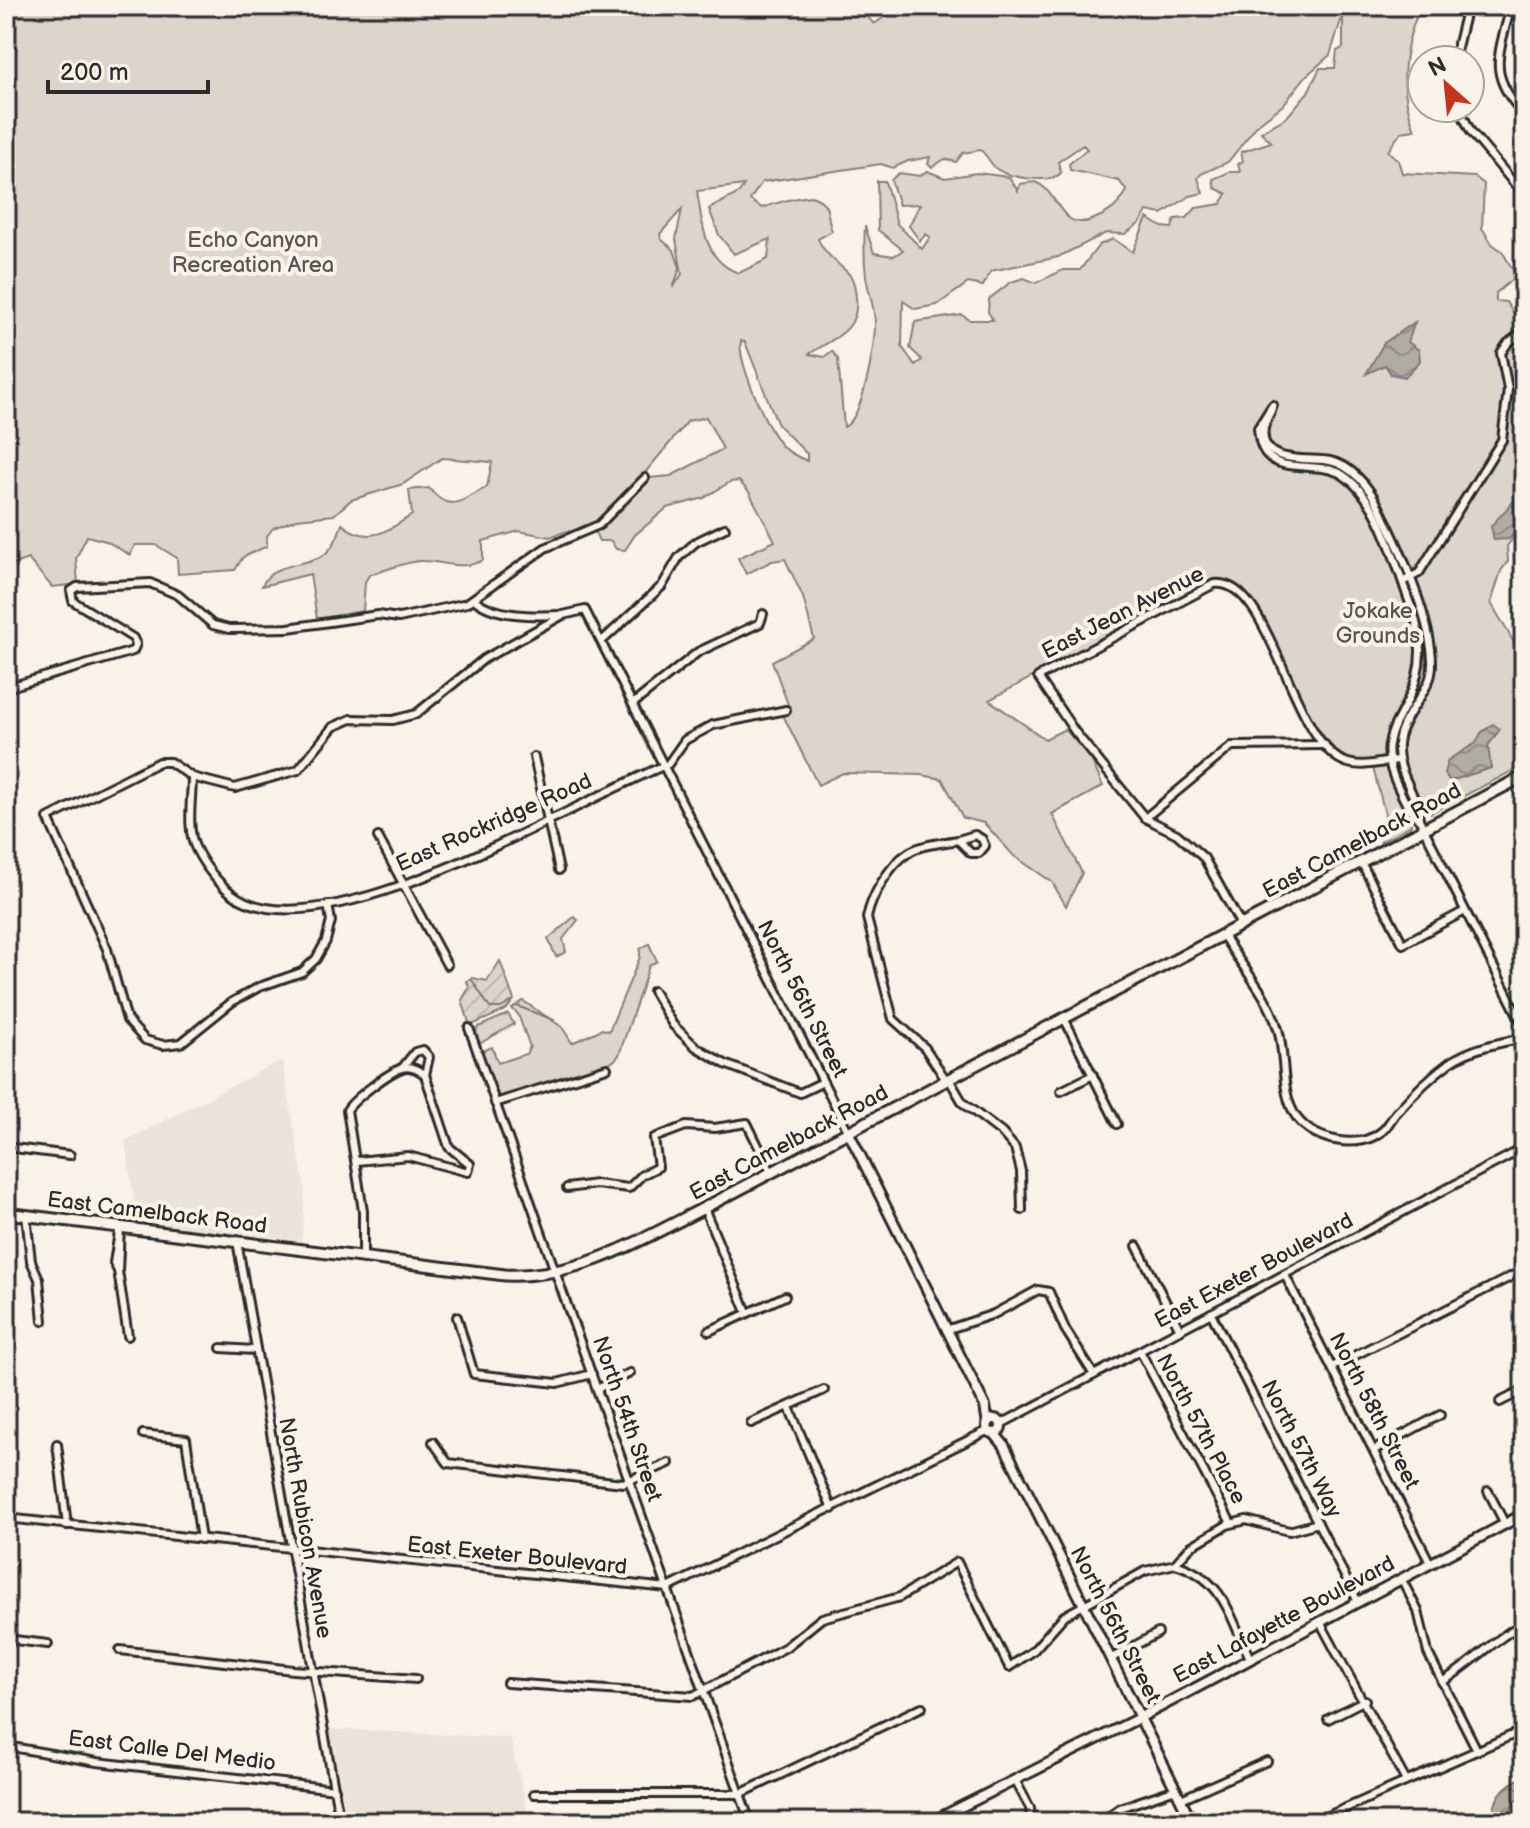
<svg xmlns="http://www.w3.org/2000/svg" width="1530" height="1828" font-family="'Balsamiq Sans',sans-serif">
<defs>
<pattern id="garden-furrows" width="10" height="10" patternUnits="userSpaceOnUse" patternTransform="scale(2)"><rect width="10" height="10" fill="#dad6cc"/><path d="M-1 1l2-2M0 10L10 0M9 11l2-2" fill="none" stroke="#bbb8af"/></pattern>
<pattern id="water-waves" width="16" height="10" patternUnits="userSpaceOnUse" patternTransform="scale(2)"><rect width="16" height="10" fill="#afaca4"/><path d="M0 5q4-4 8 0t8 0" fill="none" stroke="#8f8c86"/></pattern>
</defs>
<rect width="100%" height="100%" fill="#f7f3e8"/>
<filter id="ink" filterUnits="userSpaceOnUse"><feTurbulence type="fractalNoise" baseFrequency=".0125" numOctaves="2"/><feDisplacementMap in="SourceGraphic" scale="16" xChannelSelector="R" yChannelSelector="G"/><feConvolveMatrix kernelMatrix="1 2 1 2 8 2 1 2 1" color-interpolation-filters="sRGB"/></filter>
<g filter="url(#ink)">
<g fill="#e8e4da">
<path d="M282,1060L305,1190L302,1241L134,1221L135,1204L125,1141Z"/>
<path d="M328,1729L510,1738L530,1822H348Z"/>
</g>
<g fill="#dad6cc" stroke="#82807c" stroke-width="2" fill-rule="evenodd">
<path d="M6,6H833L844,12L865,14L874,24L886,16L885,6H1421C1402,47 1398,88 1415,130L1401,132L1388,151L1398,160L1402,173L1475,177L1484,184L1482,228L1492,244L1502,251L1513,270V279L1496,293V301L1506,302L1524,329V524L1507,546L1508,561L1501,571L1491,603L1520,653L1524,683V765L1431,813L1425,811L1410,820L1411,825L1381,842L1385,814L1371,760L1350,761L1339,755C1320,733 1301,705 1288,678C1274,648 1255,570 1210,583L989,700L1045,739L1065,729L1091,759L1103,786L1052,814L1082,873L1066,906L1052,882L1014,856L984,823L963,818L942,779L922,775L843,773L818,785L782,713L790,710L772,661L814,639L803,597L785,559L772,561L746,574L738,558L775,541L749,492L739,481L730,482L704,498L667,508L635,535L625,550L616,549L611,541H599L594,530L649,478L671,476L723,449L706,417L688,421L629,492L602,519L576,533L567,531L550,537L519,531L483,541V560C463,572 441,560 420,561C404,562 385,571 369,575L365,582L363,611L317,619L310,574L262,586C272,562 302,567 322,556C333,550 338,536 342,524C368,546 387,531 412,515L409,490L429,488C450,515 462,500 487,487L492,462L442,458L403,484L351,500L334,515L297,519L273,528L267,536V546L243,557L235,570L178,574L177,558L156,545H135L130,555L106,541L87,536L76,558L78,584L52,587L28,559L6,567ZM1343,14V48L1337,51L1335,68H1320L1308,92L1287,117L1261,132L1271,142L1241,152L1243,161L1238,164L1240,172H1230L1213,179L1215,188L1227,194L1221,204L1196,208L1187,218L1175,219L1172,228L1162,227L1147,218L1133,252L1113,239L1099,245L1080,270H1063L1036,283L1024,278L1011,282L989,299L988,312L993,320H970L962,315L915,322L910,348L922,360L915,365L902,347L903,301L915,309L937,305L968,283L983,286L991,271L1058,257L1106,233L1125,234L1140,223L1147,211L1162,214L1190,196L1203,193L1198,178L1201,174L1228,162L1258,124L1283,105L1306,76L1330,55ZM1083,145L1087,149L1069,164L1070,170L1119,181L1127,191C1117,207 1111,212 1094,219C1059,234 1060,191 1035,182L1020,184L1018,191L1009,177L977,173L945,178L927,171L920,176L899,173L891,180L899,205L920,204L909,226L920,241L926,234L930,237L922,249L897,224L885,181H877L878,230L903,250L894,256L874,253L865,226C864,242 864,259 866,276C868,292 875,307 875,324C875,346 863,419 844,427L838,359L832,351L824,357L809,354C833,338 860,332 856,297C855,288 854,279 848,273C837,262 824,254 818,239L832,231C825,214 833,203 811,196C793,198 778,202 762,208L750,200L762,182L881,164L893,168L908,161L930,157L928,164L932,167L945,159L956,162L963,153L980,150C988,155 990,165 998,170C1011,178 1051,184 1061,173L1058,162ZM744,185L739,193L709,209L719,235L734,254L770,239L768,259L739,273C704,262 702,222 697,191ZM682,209L676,239L682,274L673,288L680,268L674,250L661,239L660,234ZM741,341L745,342L778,425L807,454V461C800,458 787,452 781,445C766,427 737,360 741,341Z"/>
<path d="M574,917L578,920L563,939L566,952L556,957L548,939Z"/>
<path d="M649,944L657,961L649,966L619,1055L614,1061L502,1097L497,1095L480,1052L492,1047L498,1063L526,1054L530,1047L518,1014L512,1009L523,1001L562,1027L572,1043L602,1029L609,1031L640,957V949Z"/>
<path d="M508,1014L514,1024L477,1045L474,1036L478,1027Z"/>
</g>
<path fill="url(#garden-furrows)" stroke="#82807c" stroke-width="2" d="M500,961L514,1000L506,1010L470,1026L462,1000L469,988L467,981L473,978L487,981Z"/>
<g fill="url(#water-waves)" stroke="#7a7874" stroke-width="2">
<path d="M1415,322L1408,342L1419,350L1420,361L1405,377L1391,374L1385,365L1366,374L1384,343Z"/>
<path d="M1524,490C1524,510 1524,525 1509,539L1494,540L1491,526Z"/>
<path d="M1493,724L1500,729L1488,746L1491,768L1450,781L1444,773L1448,760L1476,743L1481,733Z"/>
<path d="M1524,1777V1794L1514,1802L1506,1822H1491C1494,1800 1501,1785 1524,1777Z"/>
</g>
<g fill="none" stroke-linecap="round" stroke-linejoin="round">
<g stroke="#7a7874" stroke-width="2">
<path d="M472,980L490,1008H501L511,1002"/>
<path d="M517,1006L554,1020"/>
</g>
<g stroke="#2b2b2b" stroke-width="12">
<g id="street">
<path d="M1511,6C1499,54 1486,74 1524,114"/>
<path d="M1454,60L1467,6"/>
<path d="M1459,108L1471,132L1524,195"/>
<path d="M1273,405C1271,413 1266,419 1264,428C1258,466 1308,457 1330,461C1351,465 1369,487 1378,505C1397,541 1442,641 1430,678C1422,701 1400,719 1398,744C1396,773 1417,792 1419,819L1524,1027"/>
<path d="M1272,406L1258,428C1261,484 1313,456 1343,475C1382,501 1396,568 1412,609C1420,631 1423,652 1417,675C1406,722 1371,733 1399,789C1404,800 1409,811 1419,819"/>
<path d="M1406,580L1419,573L1502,440L1508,389L1501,353L1508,343L1524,331"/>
<path d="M474,599C494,617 534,616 560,615"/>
<path d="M602,641L662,586L679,557L696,542L725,528"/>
<path d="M6,688L133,651L136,644L133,638L73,601L71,591L77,587L150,583L178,595L213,625L229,629L288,628L378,615L399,618L467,603L545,548L599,525L645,478"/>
<path d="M634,703L698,652L760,623L763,614"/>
<path d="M534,757L559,870"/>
<path d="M192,777C192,798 186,830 196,849C206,869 225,893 246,902C343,944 573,802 668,764L685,740L713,725L786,710"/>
<path d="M1145,818L1232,746L1325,745"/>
<path d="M975,835L982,839L985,846L979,853H971L958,840Z"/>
<path d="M378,837L447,965"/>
<path d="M1361,862L1403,944L1465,911"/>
<path d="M328,905L331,921L326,941L316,959L302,972L259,987L232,1002L181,1043L163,1045L145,1040L127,1020L107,949L48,818L159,762H170L192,777L235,788L298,770L333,727L351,719L393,720L416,714L484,659L563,615L585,610L848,1131"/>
<path d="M1241,925L1204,858L1177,834L1145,818L1075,732L1038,677L1214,584C1270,576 1291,738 1343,761C1359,769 1381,762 1398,760"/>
<path d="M1223,935C1241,967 1267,992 1278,1029C1286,1056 1280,1095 1297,1118C1314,1141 1358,1150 1381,1132C1387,1128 1391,1119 1396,1113C1412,1095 1429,1078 1449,1063C1471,1048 1498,1043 1524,1038"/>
<path d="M653,991L673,1025L696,1047L725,1064L800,1093L823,1082"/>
<path d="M1064,1018L1117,1124"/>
<path d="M469,1028L750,1822"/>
<path d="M6,1037L11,1038"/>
<path d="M403,1067L415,1052L423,1050L429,1057L425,1075"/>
<path d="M949,1079L963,1103L1002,1133L1015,1148L1021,1171L1022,1210"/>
<path d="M946,1080L925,1048L893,1019L867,918C871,897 889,865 908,853C921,844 943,843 958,840"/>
<path d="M1061,1091L1093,1075"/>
<path d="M495,1103L607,1068"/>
<path d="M6,1147L70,1155"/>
<path d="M357,1161L408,1156L468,1172L470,1164L449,1147L425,1075"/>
<path d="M567,1188L596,1184L629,1188L642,1175L658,1167L654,1138L686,1126L715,1128L747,1123L771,1172"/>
<path d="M704,1208L747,1312"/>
<path d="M26,1215L31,1261L39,1279L43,1321"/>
<path d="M120,1226L114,1263L118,1271L128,1336"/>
<path d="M237,1241L340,1822"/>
<path d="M1137,1246L1180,1330"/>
<path d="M363,1257V1211L347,1110C354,1099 388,1073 402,1068C411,1065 419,1070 425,1075"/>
<path d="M118,1271L120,1227"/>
<path d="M1285,1275L1430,1563"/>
<path d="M1211,1313L1358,1602"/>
<path d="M457,1317L474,1374L557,1383L592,1374"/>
<path d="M946,1330L994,1314L1038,1290L1049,1292L1065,1329L1094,1375"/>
<path d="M709,1331L785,1296"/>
<path d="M221,1348L254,1350"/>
<path d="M1140,1351L1231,1523"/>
<path d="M1332,1367L1524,1270"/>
<path d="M597,1389L630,1373"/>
<path d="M1500,1402L1524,1390"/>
<path d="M789,1407L832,1509"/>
<path d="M751,1423L824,1390"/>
<path d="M1001,1424L1524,1148"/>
<path d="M143,1434L186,1439L201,1539"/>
<path d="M433,1442L448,1463L623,1483L669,1463"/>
<path d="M57,1444L67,1525"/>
<path d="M1374,1450L1440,1415"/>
<path d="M1488,1491L1505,1524"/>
<path d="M6,1518L668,1588L989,1430"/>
<path d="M1175,1564C1225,1579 1229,1616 1250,1658"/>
<path d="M1401,1578L1418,1611L1428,1653L1477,1750"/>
<path d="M1320,1622L1406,1781"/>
<path d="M6,1639L48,1644"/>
<path d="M120,1650L293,1670L416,1679"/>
<path d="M1112,1658L1158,1633"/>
<path d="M1442,1682C1472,1664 1494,1639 1524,1623"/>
<path d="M507,1683L693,1696L786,1647L822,1618L900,1597L957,1562L1009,1667L1033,1651L1064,1616L1145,1571L1175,1564L1190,1547L1227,1525L1246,1520L1289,1531L1318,1523"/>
<path d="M1328,1719L1365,1700"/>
<path d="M6,1746L97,1762L335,1789"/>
<path d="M1015,1780L1030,1808L1031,1822"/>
<path d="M534,1794H740L922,1707"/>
<path d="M1181,1799L1267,1761"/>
<path d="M1110,1815L1120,1808L1176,1789"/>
<path d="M1314,1822L1524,1730"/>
</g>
</g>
<g stroke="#2b2b2b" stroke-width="14">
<g id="secondary">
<path d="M848,1131L985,1406L988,1424"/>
<circle cx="994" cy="1426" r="7"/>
<path d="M994,1433L1004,1445L1192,1822"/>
<path d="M931,1822L1141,1717L1524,1514"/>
</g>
</g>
<g stroke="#2b2b2b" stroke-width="15">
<path id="primary" d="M6,1213L505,1275C579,1278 641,1240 704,1208L1524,776"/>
</g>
<use href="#street" stroke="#f7f3e8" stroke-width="6"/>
<use href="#secondary" stroke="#f7f3e8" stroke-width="8"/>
<use href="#primary" stroke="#f7f3e8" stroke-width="9"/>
</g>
</g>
<g text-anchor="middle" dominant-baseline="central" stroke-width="8" stroke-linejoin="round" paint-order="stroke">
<g font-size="22" fill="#575653" stroke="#f7f3e8">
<text x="253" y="240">Echo Canyon<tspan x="253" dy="25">Recreation Area</tspan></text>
<text x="1378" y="611">Jokake<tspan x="1378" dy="25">Grounds</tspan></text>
</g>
<g font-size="22" fill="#2b2b2b" stroke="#f7f3e8">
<text transform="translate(1123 613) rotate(-27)">East Jean Avenue</text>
<text transform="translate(494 823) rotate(-24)">East Rockridge Road</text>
<text transform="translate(1362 841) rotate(-28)">East Camelback Road</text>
<text transform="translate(802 999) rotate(63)">North 56th Street</text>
<text transform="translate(789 1143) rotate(-28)">East Camelback Road</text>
<text transform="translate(157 1213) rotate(7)">East Camelback Road</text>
<text transform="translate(1254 1271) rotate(-28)">East Exeter Boulevard</text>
<text transform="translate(1374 1411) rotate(63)">North 58th Street</text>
<text transform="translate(627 1419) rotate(71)">North 54th Street</text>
<text transform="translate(1201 1429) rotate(62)">North 57th Place</text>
<text transform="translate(1301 1449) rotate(63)">North 57th Way</text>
<text transform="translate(305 1528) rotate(80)">North Rubicon Avenue</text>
<text transform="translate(517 1556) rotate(6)">East Exeter Boulevard</text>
<text transform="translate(1284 1620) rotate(-28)">East Lafayette Boulevard</text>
<text transform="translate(1115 1625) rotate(63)">North 56th Street</text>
<text transform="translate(172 1751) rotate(7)">East Calle Del Medio</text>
</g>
</g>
<rect width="1530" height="1828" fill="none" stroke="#f7f3e8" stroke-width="32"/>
<rect x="16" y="16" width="1498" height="1796" fill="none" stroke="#2b2b2b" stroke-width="3" filter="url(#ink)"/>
<g transform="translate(1446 84) rotate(333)"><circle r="38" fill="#f7f3e8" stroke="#a5a39c" stroke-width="2"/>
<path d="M0-6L14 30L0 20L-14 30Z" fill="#c8321e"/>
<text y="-12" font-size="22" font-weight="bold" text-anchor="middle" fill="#2b2b2b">N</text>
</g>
<path d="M48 80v12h160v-12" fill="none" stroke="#2b2b2b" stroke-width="4"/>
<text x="60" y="80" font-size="24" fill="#2b2b2b" stroke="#f7f3e8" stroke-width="6" paint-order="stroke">200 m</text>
</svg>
